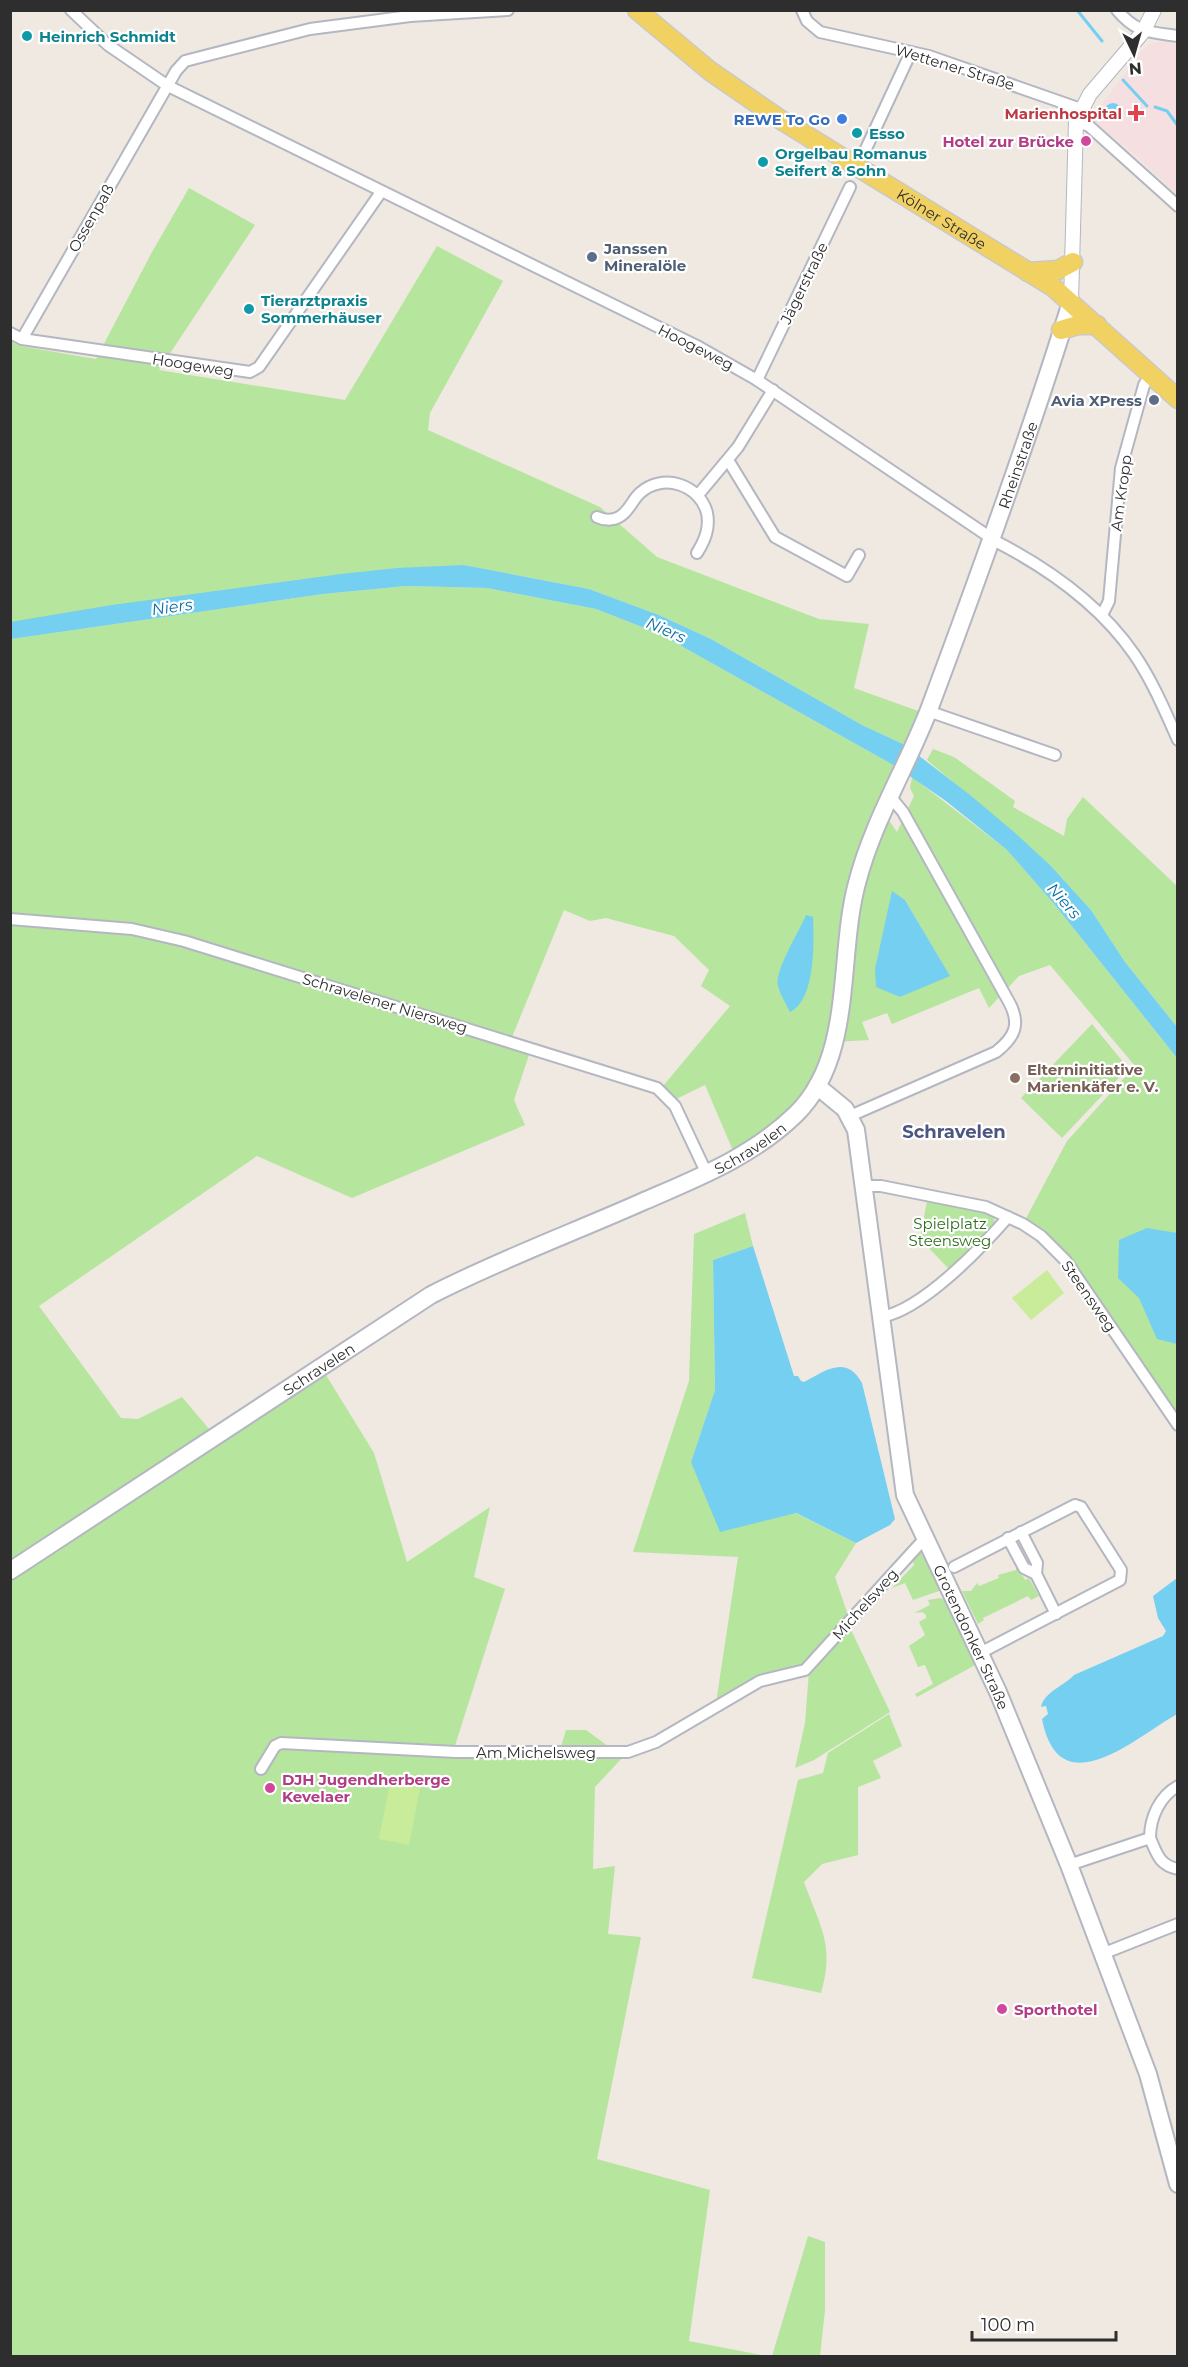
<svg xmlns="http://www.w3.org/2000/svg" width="1188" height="2367" font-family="Montserrat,sans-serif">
<rect width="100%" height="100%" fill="#efe9e1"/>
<path fill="#f5dfe0" d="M1160,42L1177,44V195L1138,157L1091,119L1142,51L1149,44Z"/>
<g fill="#b6e59e" fill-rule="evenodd">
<path d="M189,188L255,225L159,370L345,400L437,246L503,281L430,413L428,430L600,507L657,557L819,619L869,624L854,688L921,712L905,745L862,725L711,639L659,615L589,589L464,565L11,622L10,341L20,346L96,359L152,252Z"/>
<path d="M407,586L487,588L596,609L660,634L895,766L864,840L886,816L897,832L914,796L910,788L912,777L1007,850L1055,905L1177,1058V1425L1066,1261L1023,1224L1067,1141L1135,1066L1050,965L1019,976L989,1008L979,988L892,1024L887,1013L862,1022L869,1040L834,1042L829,1037L814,1077L797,1102L737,1160L705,1085L668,1103L658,1092L730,1006L701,986L709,970L674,936L606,918L590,921L564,910L510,1042L531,1049L514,1100L525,1125L352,1198L257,1156L39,1306L121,1418L138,1419L182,1397L215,1436L321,1367L374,1453L407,1562L490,1507L474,1577L505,1589L451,1758L560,1750L566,1730H586L623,1757L595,1787L593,1869L615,1866L608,1934L641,1937L597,2159L710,2190L689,2341L767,2356H11L10,639L323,594ZM905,900L949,975L900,997Z"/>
<path d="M933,749L954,757L1015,801L1013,807L1064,836L1067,819L1083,797L1177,886V1027L1125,962L1091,910L1051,866L927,760Z"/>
<path d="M1092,1024L1128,1068L1062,1138L1021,1098Z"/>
<path d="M927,1201L985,1212L993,1216L995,1223L949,1269L920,1239Z"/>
<path d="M745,1213L753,1246L713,1260L715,1390L691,1462L856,1543L835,1577L849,1618L845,1625L852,1632L890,1712L814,1760L795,1768L805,1723L809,1671L784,1668L716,1703L738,1557L633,1552L689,1381L694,1234Z"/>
<path d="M919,1550H922L942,1590L913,1600L905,1583L892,1588L914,1565L912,1558Z"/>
<path d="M1016,1564L1025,1580L1029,1578L1039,1596L1031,1600L1028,1596L983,1618L984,1620L978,1624L962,1591H971L977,1583L979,1586L999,1578L998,1575L1016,1570Z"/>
<path d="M940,1598L946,1600L977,1664L917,1697L915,1694L933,1684L925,1665L918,1667L909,1646L925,1635L919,1622L926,1618V1615L922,1612L914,1613L930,1605L928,1600Z"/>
<path d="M889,1714L902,1746L873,1761L881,1778L858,1787V1855L822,1864L804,1882C820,1927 835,1944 821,1993L752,1978L798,1780L823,1773L828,1753Z"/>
<path d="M808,2236L825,2242V2310L820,2356H772Z"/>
</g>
<g fill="#c9ec9a">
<path d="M1047,1270L1064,1293L1031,1320L1012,1298Z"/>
<path d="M391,1777L421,1783L409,1845L379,1839Z"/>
</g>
<g fill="#75cff0">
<circle cx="1113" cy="112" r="9"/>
<path d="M464,565L589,589L659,615L711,639L862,725L905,745L970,795L1014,832L1051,866L1091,910L1125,962L1177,1027V1058L1055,905L1007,850L946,801L895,766L660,634L596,609L487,588L407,586L323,594L11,639L10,622L112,605L341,574L397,568Z"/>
<path d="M892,891L905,900L950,976L900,997L876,987L875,969Z"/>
<path d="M806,915L813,917C814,941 816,1000 790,1012C786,1004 780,994 778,986C774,971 799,932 806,915Z"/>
<path d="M1147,1228L1177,1233V1344L1157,1339L1139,1298L1118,1278L1119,1240Z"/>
<path d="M753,1246L794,1376H798L801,1381L804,1382C825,1371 846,1354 862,1383L895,1519L890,1525L856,1543L796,1513L720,1532L691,1462L715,1390L713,1260Z"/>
<path d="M1177,1578V1714C1134,1739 1059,1807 1042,1719L1048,1714L1046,1706L1041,1707C1044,1692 1064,1686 1074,1675L1163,1636L1166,1631L1158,1618L1153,1596Z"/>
</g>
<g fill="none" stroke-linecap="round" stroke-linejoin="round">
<g stroke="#75cff0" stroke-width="3">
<path d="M1077,10L1102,41"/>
<path d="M1123,80L1147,106"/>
<path d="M1155,107L1167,111L1178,126"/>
</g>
<g stroke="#b4b7c1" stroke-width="14">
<g id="minor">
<path d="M71,10L108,45L168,86L699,347L757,380L997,542C1049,569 1100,605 1134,654C1152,680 1165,711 1178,740"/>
<path d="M802,10L807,21L820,32L929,56L1081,109"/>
<path d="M1117,10C1136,33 1150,32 1178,36"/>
<path d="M1076,121L1089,126L1178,206"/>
<path d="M864,153L911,52"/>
<path d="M10,333L22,339L176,71L185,61L310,29L410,16L508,10"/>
<path d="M22,339L250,372L259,367L381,192"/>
<path d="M757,380L850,187"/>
<path d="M728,460L775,537L847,576L859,555"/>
<path d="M698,495L738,447L773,390"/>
<path d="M597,517C603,520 612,521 619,517C629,512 632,500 640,493C663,472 700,485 707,513C710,528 705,540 697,553"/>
<path d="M1102,615L1109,601L1121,468L1144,385L1151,374"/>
<path d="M928,711L1055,755"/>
<path d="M10,919L132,929L184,941L657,1088L675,1106L707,1174"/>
<path d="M850,1116L996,1052C1015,1037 1021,1024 1009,1002L903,812L889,795"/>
<path d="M864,1186H881L986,1207L1023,1224L1041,1236L1066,1261L1178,1425"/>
<path d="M881,1317C922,1310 981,1248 1008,1217"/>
<path d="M1021,1532L1037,1563L1036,1574L1056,1614"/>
<path d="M1008,1538L1024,1568L1036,1574"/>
<path d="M954,1567L1075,1505L1081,1507L1121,1570L1120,1580L980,1653"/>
<path d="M261,1769L275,1746L281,1743L456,1752H628L656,1742L760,1681L805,1670L926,1537"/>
<path d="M1150,1838C1150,1817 1160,1796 1178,1786"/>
<path d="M1069,1865L1150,1838C1157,1854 1159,1865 1178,1869"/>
<path d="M1102,1954L1178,1924"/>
</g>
</g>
<g stroke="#b4b7c1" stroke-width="16">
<path id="tertiary" d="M1071,302L1076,121L1090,94L1143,32L1154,10"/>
</g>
<g stroke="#b4b7c1" stroke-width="20">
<g id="secondary">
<path id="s1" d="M817,1086L845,1109L856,1130L905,1495L998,1692L1069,1865L1148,2074L1178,2184"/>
<path id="s2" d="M10,1571L431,1295C499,1260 572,1233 642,1202C697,1178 752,1157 796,1114C855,1056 837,957 857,883C873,821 907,767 930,707C980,573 1029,438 1071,302"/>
</g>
</g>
<g stroke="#c9c9c9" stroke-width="21">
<g id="primary">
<path id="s3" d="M637,10L710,71L778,118L1053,287L1178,399"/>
<path d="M1028,272L1058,270L1073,262"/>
<path d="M1061,330L1078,325H1097"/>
</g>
</g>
<use href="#minor" stroke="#fff" stroke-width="10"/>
<use href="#tertiary" stroke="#fff" stroke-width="14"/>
<use href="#secondary" stroke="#fff" stroke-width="16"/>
<use href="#primary" stroke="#f2d163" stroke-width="18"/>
</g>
<g fill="#0f9aa8" stroke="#fff" stroke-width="2">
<circle cx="27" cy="36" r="6"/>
<circle cx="857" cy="133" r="6"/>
<circle cx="763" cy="162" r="6"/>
<circle cx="249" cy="309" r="6"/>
</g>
<path fill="#e0444e" stroke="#fff" stroke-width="2" d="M1133 104h6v6h6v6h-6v6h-6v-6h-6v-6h6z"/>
<circle fill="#3f7fe0" stroke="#fff" stroke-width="2" cx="842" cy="119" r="6"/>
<g fill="#d1479c" stroke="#fff" stroke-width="2">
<circle cx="1086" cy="141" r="6"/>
<circle cx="270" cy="1788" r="6"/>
<circle cx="1002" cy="2009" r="6"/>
</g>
<g fill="#5c6f8a" stroke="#fff" stroke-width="2">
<circle cx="592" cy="257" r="6"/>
<circle cx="1154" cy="400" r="6"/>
</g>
<circle fill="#8d6e63" stroke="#fff" stroke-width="2" cx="1015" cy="1078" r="6"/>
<g text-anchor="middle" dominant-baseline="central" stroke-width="4.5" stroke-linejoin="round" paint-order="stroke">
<g font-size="15" font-weight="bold" fill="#0d838f" stroke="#fff" text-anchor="start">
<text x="39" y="36">Heinrich Schmidt</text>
<text x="869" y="133">Esso</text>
<text x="775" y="153">Orgelbau Romanus<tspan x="775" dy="17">Seifert &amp; Sohn</tspan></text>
<text x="261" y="300">Tierarztpraxis<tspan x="261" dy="17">Sommerhäuser</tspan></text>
</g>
<g font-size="15" fill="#2e2e2e" stroke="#fff">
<text transform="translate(955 67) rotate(17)">Wettener Straße</text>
<text transform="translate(91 218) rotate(-60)">Ossenpaß</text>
<text stroke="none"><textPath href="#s3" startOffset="370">Kölner Straße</textPath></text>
<text transform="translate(804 283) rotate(-64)">Jägerstraße</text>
<text transform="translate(696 347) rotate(27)">Hoogeweg</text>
<text transform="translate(193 365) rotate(9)">Hoogeweg</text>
<text stroke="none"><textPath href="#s2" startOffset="1604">Rheinstraße</textPath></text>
<text transform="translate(1121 493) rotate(-82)">Am Kropp</text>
<text transform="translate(385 1003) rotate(17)">Schravelener Niersweg</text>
<text stroke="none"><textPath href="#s2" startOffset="855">Schravelen</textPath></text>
<text transform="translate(1089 1296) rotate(55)">Steensweg</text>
<text stroke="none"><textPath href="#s2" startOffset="369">Schravelen</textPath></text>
<text transform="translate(865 1604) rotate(-48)">Michelsweg</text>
<text stroke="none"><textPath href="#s1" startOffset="585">Grotendonker Straße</textPath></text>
<text x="536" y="1752">Am Michelsweg</text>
</g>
<g font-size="15" font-weight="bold" fill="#be3a42" stroke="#fff" text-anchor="end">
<text x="1122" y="113">Marienhospital</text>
</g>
<g font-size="15" font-weight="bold" fill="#366cbe" stroke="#fff" text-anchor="end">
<text x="830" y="119">REWE To Go</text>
</g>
<g font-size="15" font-weight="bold" fill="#b23c85" stroke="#fff" text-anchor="start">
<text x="1074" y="141" text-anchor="end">Hotel zur Brücke</text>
<text x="282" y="1779">DJH Jugendherberge<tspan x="282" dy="17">Kevelaer</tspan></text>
<text x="1014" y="2009">Sporthotel</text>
</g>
<g font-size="15" font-weight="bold" fill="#4e5e75" stroke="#fff" text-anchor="start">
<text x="604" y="248">Janssen<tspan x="604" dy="17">Mineralöle</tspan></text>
<text x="1142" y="400" text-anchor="end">Avia XPress</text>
</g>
<g font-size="15" font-weight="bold" fill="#785e54" stroke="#fff" text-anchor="start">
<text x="1027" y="1069">Elterninitiative<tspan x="1027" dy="17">Marienkäfer e. V.</tspan></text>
</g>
<g font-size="15" fill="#2c6e1b" stroke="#fff">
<text x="950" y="1223">Spielplatz<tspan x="950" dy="17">Steensweg</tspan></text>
</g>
<g font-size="16" font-style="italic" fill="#0d6fa3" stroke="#fff">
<text transform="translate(172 607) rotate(-8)">Niers</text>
<text transform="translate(666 630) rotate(24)">Niers</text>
<text transform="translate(1064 901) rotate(49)">Niers</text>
</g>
<g font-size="18" font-weight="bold" fill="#4d5680" stroke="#fff">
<text x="954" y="1132">Schravelen</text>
</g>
</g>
<rect width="1188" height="2367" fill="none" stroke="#2e2e2e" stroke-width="24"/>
<g transform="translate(1134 54) rotate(175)" stroke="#ffffff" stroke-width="4.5" paint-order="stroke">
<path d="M0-4.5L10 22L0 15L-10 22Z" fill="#2e2e2e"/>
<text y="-9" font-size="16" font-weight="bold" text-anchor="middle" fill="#2e2e2e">N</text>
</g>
<path d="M972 2331v9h144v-9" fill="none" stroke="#2e2e2e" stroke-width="3"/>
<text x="981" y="2331" font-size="18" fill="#2e2e2e" stroke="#ffffff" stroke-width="4.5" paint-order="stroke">100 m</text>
</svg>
